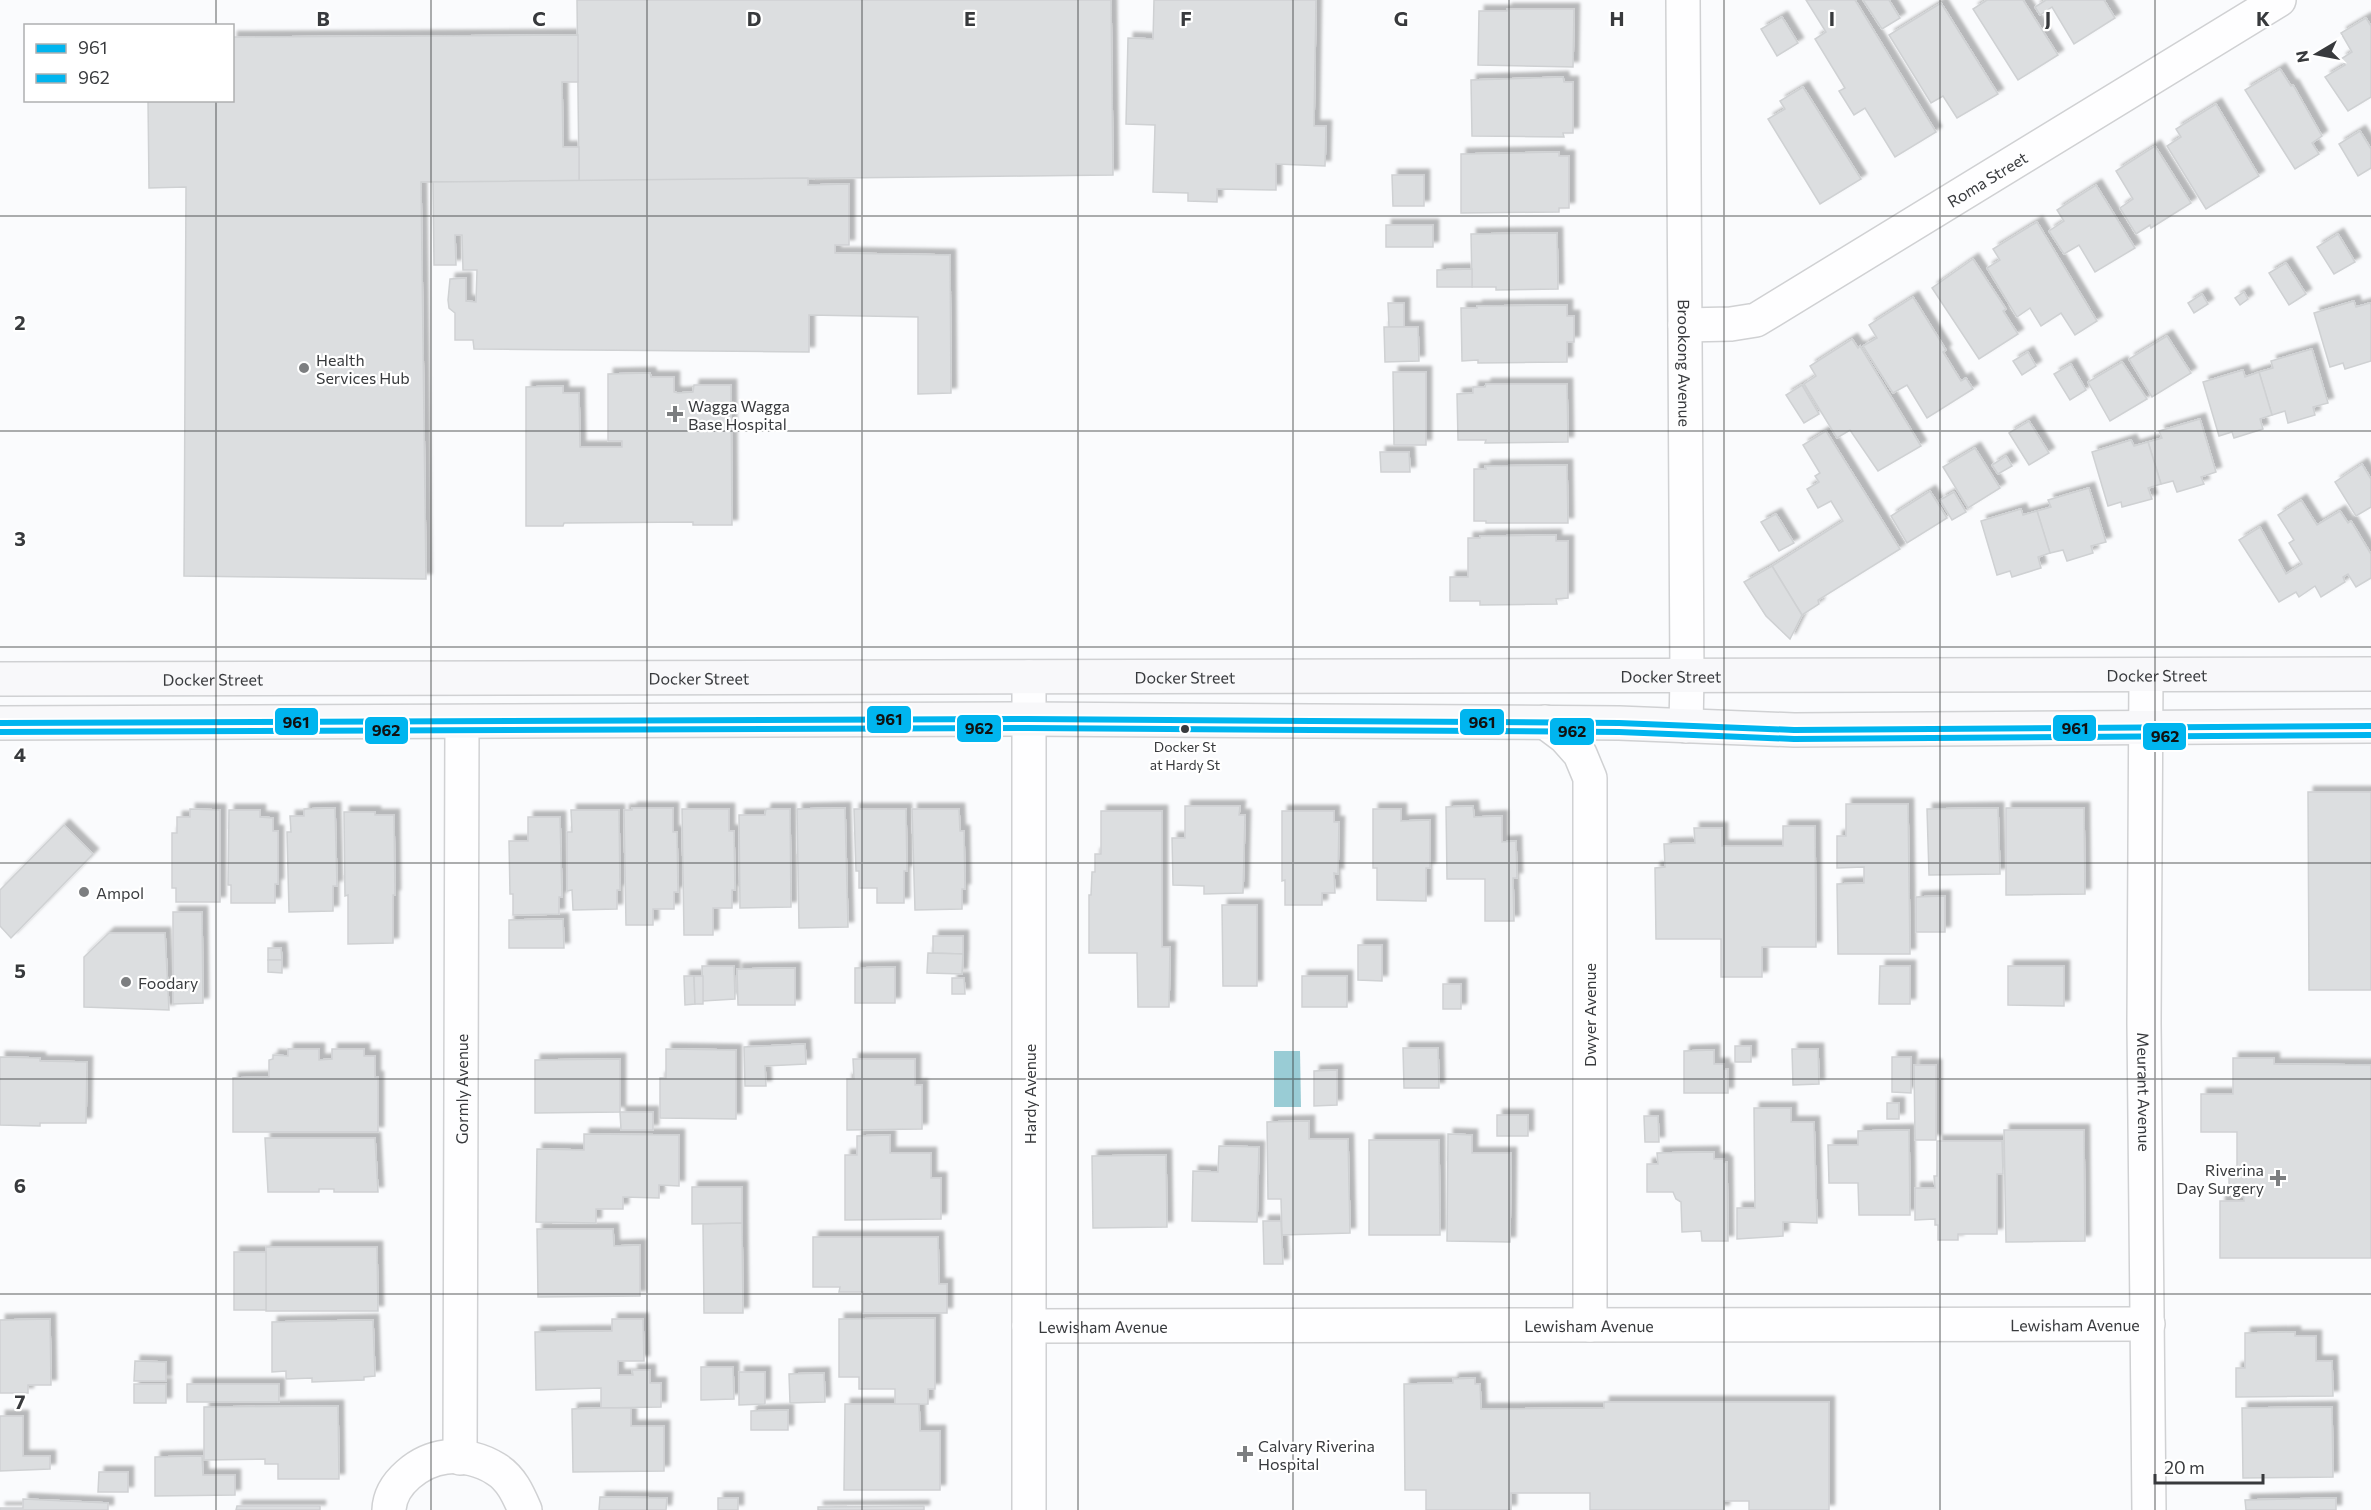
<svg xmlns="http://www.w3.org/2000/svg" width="2371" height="1510" font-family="Commissioner,sans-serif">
<defs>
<filter id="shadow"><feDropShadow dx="5.5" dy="-5.5" stdDeviation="1.5" flood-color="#0004"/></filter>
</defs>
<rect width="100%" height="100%" fill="#fafbfd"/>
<path fill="#99ccd5" d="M1274,1051H1300L1301,1107H1274Z"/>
<g fill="#dcdee0" stroke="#cfd1d3" stroke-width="1.5" filter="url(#shadow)">
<path d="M577,0H1111L1113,175L579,181Z"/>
<path d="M1154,0H1316L1314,126H1326L1325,166L1276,164V190L1217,189V202L1188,201V193L1153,192L1155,125L1126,124L1128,38L1153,39Z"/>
<path d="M1806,0H1855L1936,132L1895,157L1865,108L1854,115L1839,91L1845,88L1815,39L1826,32Z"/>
<path d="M1863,0H1889L1900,18L1882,29Z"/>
<path d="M1987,0H2023L2058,55L2018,80L1973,9Z"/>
<path d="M2046,0H2104L2115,18L2074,44L2052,7L2040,15L2035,7Z"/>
<path d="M1941,3L1998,94L1957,118L1943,96L1931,103L1889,35Z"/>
<path d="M1507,9H1574L1573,67L1478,65L1479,11H1507Z"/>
<path d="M1782,17L1798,43L1777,56L1761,29Z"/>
<path d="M2366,18L2371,26V97L2348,111L2325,77L2345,65L2341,59L2352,52L2341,33Z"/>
<path d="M578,35V82H562L563,147H579V181L421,182L426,579L184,576L186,187L149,188L148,100H232V37Z"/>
<path d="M2280,69L2291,86L2293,85L2322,136L2312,143L2319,154L2295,169L2245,90Z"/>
<path d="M1563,77L1564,82H1573V133H1563L1564,137L1472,136L1471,80Z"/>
<path d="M1803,87L1861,179L1820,204L1768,119L1785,109L1780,101Z"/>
<path d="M2216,104L2259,176L2206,209L2167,146L2181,137L2176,129Z"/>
<path d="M2360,131L2371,149V168L2358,176L2339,144Z"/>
<path d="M2155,146L2191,203L2151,228L2150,225L2136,234L2120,208L2133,199L2116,171Z"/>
<path d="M1559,152V156H1569V208H1559V212L1461,213V154Z"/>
<path d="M1392,175H1424V206H1393Z"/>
<path d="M808,178V185L849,184V245H835V253L950,255L951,393L918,394V317L809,315V352L474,349L473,340H455V313L449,308L448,300L450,279L466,278V301L476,302L477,270H463L462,235H455L456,265H434L433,182Z"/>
<path d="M2096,185L2135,248L2095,272L2079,245L2064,254L2049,231L2064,221L2057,210Z"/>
<path d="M2037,222L2097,321L2075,335L2061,313L2041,326L2030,308L2017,317L1987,268L2000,260L1993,249Z"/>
<rect x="1386" y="225" width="47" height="22"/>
<path d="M1557,233L1558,289L1496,290V287H1472L1471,234Z"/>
<path d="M2338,234L2355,262L2334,274L2317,247Z"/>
<path d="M1973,259L2006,309L2003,311L2018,334L1979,359L1932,288Z"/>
<path d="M2286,263L2306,294L2289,305L2269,273Z"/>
<path d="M1472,269V287H1437V270Z"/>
<path d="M2244,292L2248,299L2240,305L2235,298Z"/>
<path d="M2202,294L2208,304L2194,313L2188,303Z"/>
<path d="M1913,297L1946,350L1943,352L1961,381L1966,378L1973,389L1927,418L1907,385L1893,393L1863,346L1877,338L1869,325Z"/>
<path d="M2354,301L2356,307L2370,303L2371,305V361L2345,369L2343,363L2330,367L2314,313Z"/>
<path d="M1388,303H1404V327H1389Z"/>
<path d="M1567,305V316H1574V342H1567V362L1478,363V360L1462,361L1461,308H1477V306Z"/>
<path d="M1384,327H1418L1419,361L1385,362Z"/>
<path d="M2167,336L2191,373L2152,397L2129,359Z"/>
<path d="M1852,339L1858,348L1860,346L1921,446L1878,471L1850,430L1837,438L1804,384L1816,376L1810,366Z"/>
<path d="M2312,349L2328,403L2313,407L2315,415L2288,423L2285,411L2272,415L2259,372L2273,368L2271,361Z"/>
<path d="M2028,352L2036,366L2022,375L2013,361Z"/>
<path d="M2122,362L2147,399L2110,421L2088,382Z"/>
<path d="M2071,364L2086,390L2070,400L2054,374Z"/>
<path d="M2243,370L2245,377L2259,372L2272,415L2260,419L2263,429L2234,438L2232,432L2219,436L2203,382Z"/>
<path d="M1393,372H1426V445H1394Z"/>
<path d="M650,373L651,377H674V392L678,393L693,392L694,385H731L732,525H693V522L564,523L563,526H526V387L563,386V393H579L580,447H622V441H608V374Z"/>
<path d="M1486,384H1567L1568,442L1485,443L1486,440H1458L1457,394L1473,393V387H1485Z"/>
<path d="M1802,385L1819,414L1804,423L1786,395Z"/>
<path d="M2200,419L2216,472L2201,477L2204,484L2177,492L2173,481L2161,484L2148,442L2162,438L2159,431Z"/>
<path d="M2029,421L2049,453L2029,465L2009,433Z"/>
<path d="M1826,431L1900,549L1818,600L1819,604L1802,615L1772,566L1843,521L1831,501L1818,508L1807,489L1819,482L1815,476L1820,473L1803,445Z"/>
<path d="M2131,440L2134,446L2148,442L2161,484L2148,488L2152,499L2122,507L2121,502L2108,506L2092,452Z"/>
<path d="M1975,448L2000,488L1968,508L1943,467Z"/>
<path d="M1380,452H1409L1410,472H1381Z"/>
<path d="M2006,456L2012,466L1998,474L1992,465Z"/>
<path d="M2362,464L2371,479V507L2356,516L2335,482Z"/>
<path d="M1567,465L1568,523H1486V521H1474V469H1486L1485,466Z"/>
<path d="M2089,488L2106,542L2091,546L2093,553L2067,561L2063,550L2050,553L2037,511L2051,507L2048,500Z"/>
<path d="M1930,491L1947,518L1907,543L1891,516Z"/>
<path d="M1954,492L1966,512L1952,520L1940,500Z"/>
<path d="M2301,500L2317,525L2340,511L2348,523L2351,521L2371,554V578L2356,587L2348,574L2343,577L2345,582L2321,597L2315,586L2299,597L2296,592L2279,602L2239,540L2260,527L2286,574L2302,564L2289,543L2294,540L2278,515Z"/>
<path d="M2021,509L2023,515L2037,511L2050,553L2038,557L2041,568L2012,577L2010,571L1997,575L1981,521Z"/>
<path d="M1776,514L1794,543L1779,551L1761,522Z"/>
<path d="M1556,535V541H1568V598L1556,599L1557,604L1480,605V601H1450V577H1468V538H1480V536Z"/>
<path d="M1772,566L1802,615L1790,639L1766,616L1744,582Z"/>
<path d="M2308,792H2371V990H2309Z"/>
<path d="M1846,804H1908L1910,954H1838L1837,884L1864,883V867L1837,868V836H1846Z"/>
<path d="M1185,806H1240L1239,815H1245L1243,893L1204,894V886L1173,885L1172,838H1185Z"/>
<path d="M1473,806L1474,817L1502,816V842L1516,841L1517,878H1513L1514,921H1485V879H1447L1446,807Z"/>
<path d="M335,808L337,886H333V911L289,912L287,832H291L290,816H304V809Z"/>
<path d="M632,808H673V832H677L678,892H674V909H653V925H626L624,810H632Z"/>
<path d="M845,808L848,927L799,928L797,809Z"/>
<path d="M1998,808L2000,874L1929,875L1927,809Z"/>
<path d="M2006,808H2084L2085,894L2006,895Z"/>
<path d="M190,809L220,810V902H176V888H172V833H177V817H190Z"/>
<path d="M682,809H729V831H734L735,890H732V908H713V935H684Z"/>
<path d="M766,809H790L791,907L740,908L739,815H765Z"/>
<path d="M854,809H906L907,871H904V903H877V888H859V871H856Z"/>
<path d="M912,809H959L960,831H964L965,889H962V909L915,910Z"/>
<path d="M1373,809H1401V821L1430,820V868H1426V901L1377,900V868H1373Z"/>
<path d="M229,810H260V817L273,818V831H278V884H275V903H231V885H228Z"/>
<path d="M571,810H619L620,890H617V909L573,910L572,890L567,891V832H572Z"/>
<path d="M1101,811H1162V947H1170L1169,1007H1138L1137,953H1089V895H1091L1092,872H1095V854H1101Z"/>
<path d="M1282,811H1334V822H1339L1338,874L1334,873L1335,893H1322V905H1285V880L1282,881Z"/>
<path d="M344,812H375V815H394L395,895H393V943L348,944V895L345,896Z"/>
<path d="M528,817H560L562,897H559V914L513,915V894H510L509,841H528Z"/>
<path d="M64,825L93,854L11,938L0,926V890Z"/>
<path d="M1783,826H1815L1816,947H1762V977H1721V939H1656L1655,868L1665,867L1664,844L1695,843L1694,828H1722V846H1783Z"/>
<path d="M1945,896V932H1916V897Z"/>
<path d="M1222,905H1257V986H1223Z"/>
<path d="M173,912H202L203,1003L173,1004Z"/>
<path d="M563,919L564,948H509V920Z"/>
<path d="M109,933H165L169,1010L84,1007V957Z"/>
<path d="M933,936H963V954L933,953Z"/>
<path d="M1358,945H1382V981L1358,980Z"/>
<path d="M268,948H281L282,960H268Z"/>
<path d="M928,953L963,954L962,974L927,973Z"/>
<path d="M268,960H282V973L268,972Z"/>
<path d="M702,966H734L735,999L703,1001Z"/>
<path d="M1880,966H1910V1004H1879Z"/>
<path d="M2008,966H2064V1006L2008,1005Z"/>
<path d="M895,967V1003H855V968Z"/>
<path d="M795,968V1005H738L737,969Z"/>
<path d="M684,976H694L695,1004L685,1005Z"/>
<path d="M694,976H703V1004H695Z"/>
<rect x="1302" y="976" width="45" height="31"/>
<path d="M952,978H964L965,994H952Z"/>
<rect x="1443" y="984" width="18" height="25"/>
<path d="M805,1044L806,1064L765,1066L766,1086H745L744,1047Z"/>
<rect x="1735" y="1046" width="16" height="16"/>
<path d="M1403,1048H1438L1439,1088H1404Z"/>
<path d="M288,1049H319V1060L332,1059V1049H364V1056H375V1077H378V1132H233V1078L269,1077V1060L273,1059V1055L288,1056Z"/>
<path d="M666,1049L736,1050V1119L660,1118V1078H666Z"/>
<path d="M1792,1049H1818L1819,1084L1793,1085Z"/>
<path d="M1714,1050V1064H1724V1069H1728V1093H1684V1051Z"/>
<path d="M0,1057L40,1058V1061L87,1062L86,1123H40V1126L0,1125Z"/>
<path d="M1892,1057H1911V1093L1892,1092Z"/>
<path d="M2233,1058H2274V1064L2371,1065V1258H2220V1201H2244L2243,1189H2229V1174L2237,1173V1132H2201V1094H2233Z"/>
<path d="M620,1059V1112L535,1113V1060Z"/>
<path d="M853,1059H915V1085H922V1129L847,1130V1079H854Z"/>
<path d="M1914,1065H1936V1140H1915Z"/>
<path d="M1337,1070V1105L1314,1106V1071Z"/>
<rect x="1887" y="1103" width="12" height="16"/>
<path d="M1754,1108H1791V1122H1814L1817,1223L1783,1222V1236L1737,1239V1208H1755Z"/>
<path d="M620,1112H653V1130H621Z"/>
<rect x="1497" y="1115" width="31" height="21"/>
<path d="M1644,1116H1658L1659,1142H1645Z"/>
<path d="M1309,1121V1139H1348L1350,1233L1282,1235L1281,1199H1268L1267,1122Z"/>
<path d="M1909,1130L1910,1215H1859L1858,1183H1829L1828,1145H1858V1131Z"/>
<path d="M2004,1130H2084L2085,1241L2006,1242Z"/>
<path d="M584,1134L679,1135V1186L659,1185V1198L623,1197V1209H596V1223L536,1222L537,1149L584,1150Z"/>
<path d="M1448,1134L1472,1135V1153H1511L1510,1242L1447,1241Z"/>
<path d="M890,1135V1153H931V1178H941V1219L845,1220V1155H857V1136Z"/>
<path d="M265,1138H375L378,1192H334V1189H319V1192H268Z"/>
<path d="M1369,1140H1439L1440,1235H1369Z"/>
<path d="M1937,1141H2002L2003,1174H1997V1234H1958V1240H1938V1225H1935V1219L1915,1220V1188H1935L1934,1176H1937Z"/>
<path d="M1219,1146L1259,1147L1257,1222L1192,1221L1193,1171L1218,1172Z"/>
<path d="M1714,1152V1159H1724V1162H1727L1728,1241H1702L1701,1231L1682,1232L1681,1202L1676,1199L1673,1192H1647V1164H1658L1657,1153Z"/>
<path d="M1166,1155L1167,1227L1093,1228L1092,1156Z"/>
<path d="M692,1187H742V1223L692,1224Z"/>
<path d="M1263,1221H1281L1283,1264H1264Z"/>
<path d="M742,1223L743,1313H704L703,1224Z"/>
<path d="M537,1229H613L614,1246L640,1245V1296L538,1297Z"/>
<path d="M813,1237H938L939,1284H947V1313H863V1292H839L840,1287H813Z"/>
<path d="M266,1247H377L378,1311H266Z"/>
<rect x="234" y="1252" width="32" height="58"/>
<path d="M935,1318V1389H928V1404L895,1405V1389H859V1377H839V1319Z"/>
<path d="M50,1319L51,1385H28V1393H0V1320Z"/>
<path d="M612,1319H643L644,1361H618V1375H633L632,1370H650V1383H661V1407L601,1408V1388L536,1390L535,1332L612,1331Z"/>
<path d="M373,1320L375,1376L364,1377V1380L312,1382V1378L286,1379V1371L272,1372V1322Z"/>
<path d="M2295,1332V1336H2316V1361H2332L2333,1396L2236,1397V1368H2245V1333Z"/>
<path d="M135,1361L166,1362V1381H134Z"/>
<path d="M701,1367H733L734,1399L701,1400Z"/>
<path d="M739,1372H765V1404L739,1405Z"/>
<path d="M824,1373L825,1402L790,1403L789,1374Z"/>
<path d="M1475,1378V1384H1480L1481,1409L1604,1408V1402H1829V1510H1749V1501H1724V1510H1590V1493H1511V1510H1426V1490H1405L1404,1384L1453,1383V1379Z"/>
<rect x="134" y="1384" width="32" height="19"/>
<rect x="187" y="1384" width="92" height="18"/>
<path d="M845,1404H919L920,1431H940V1490H844Z"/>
<path d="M338,1406L339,1479H278V1464H265V1459L204,1460V1407Z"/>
<path d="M2332,1407L2333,1477L2243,1478L2242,1408Z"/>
<path d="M601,1408H631V1426H664V1471L573,1472L572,1409Z"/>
<path d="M788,1410V1430H751V1411Z"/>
<path d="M0,1416H23V1456H50V1469L0,1471Z"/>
<path d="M202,1456L203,1475H235V1495L155,1496V1457Z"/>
<path d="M99,1472H128V1492H98Z"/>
<path d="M600,1497L667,1498L666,1510H599Z"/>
<rect x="718" y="1498" width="20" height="12"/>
<path d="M2336,1498V1510H2246L2245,1500Z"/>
<path d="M23,1499L108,1503V1510H0V1508H23Z"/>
<path d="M237,1506H320V1510H236Z"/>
<path d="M924,1506V1510H818V1507Z"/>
</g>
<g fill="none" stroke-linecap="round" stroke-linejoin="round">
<g stroke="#d0d1d3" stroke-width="36">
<g id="street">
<path id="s1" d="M1683,0L1687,677L1686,726"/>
<path id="s2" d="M1685,325L1731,324L1756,320L2279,0"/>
<path id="s3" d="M2146,675L2144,1023L2149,1510"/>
<path d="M1029,677V1510"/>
<path d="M1545,722L1565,737L1580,754L1590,778V1325"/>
<path id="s4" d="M1029,1326L2148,1324"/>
<path id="s5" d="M460,1458L462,722"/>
<path d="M389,1510C390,1483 420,1460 446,1457C463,1455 482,1460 496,1469C511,1478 518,1494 525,1510"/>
</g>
</g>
<g stroke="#d0d1d3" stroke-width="36">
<g id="secondary">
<path id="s6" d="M0,679L2371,674"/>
<path d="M0,723L1028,719L1619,723L1794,730L2371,726"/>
</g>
</g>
<use href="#street" stroke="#fefeff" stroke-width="33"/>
<use href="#secondary" stroke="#f8f8fa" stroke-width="33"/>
<g stroke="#fff" stroke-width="10">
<path id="bus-1" d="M0,723L1028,719L1619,723L1794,730L2371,726"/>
</g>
<g stroke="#fff" stroke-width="10">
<path id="bus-2" d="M0,732L1028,728L1619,732L1794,739L2371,735"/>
</g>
<use href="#bus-1" stroke="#00b5ef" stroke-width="6"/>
<use href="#bus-2" stroke="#00b5ef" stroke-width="6"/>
</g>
<path fill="none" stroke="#383a3d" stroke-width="1.5" stroke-opacity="0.55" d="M216,0V26M431,0V1510M647,0V1510M862,0V1510M1078,0V1510M1293,0V1510M1509,0V1510M1724,0V1510M1940,0V1510M2155,0V1510M216,100V1510M0,216H2371M0,431H2371M0,647H2371M0,863H2371M0,1079H2371M0,1294H2371"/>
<g fill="#7c7e80" stroke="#fff" stroke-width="2">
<circle cx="304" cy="368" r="6"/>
<path d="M672 405h6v6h6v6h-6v6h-6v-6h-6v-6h6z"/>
<circle cx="84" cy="892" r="6"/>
<circle cx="126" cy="982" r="6"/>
<path d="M2275 1169h6v6h6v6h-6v6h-6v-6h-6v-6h6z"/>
<path d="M1242 1445h6v6h6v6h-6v6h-6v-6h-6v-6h6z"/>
</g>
<circle fill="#383a3d" stroke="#fff" stroke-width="2" cx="1185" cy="729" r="5"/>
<g text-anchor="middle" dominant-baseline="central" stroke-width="4.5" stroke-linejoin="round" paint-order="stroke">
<g font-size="14" fill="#383a3d" stroke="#fff">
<text x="1185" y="746">Docker St<tspan x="1185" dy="18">at Hardy St</tspan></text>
</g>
<g font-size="16" fill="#383a3d" stroke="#fff">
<text stroke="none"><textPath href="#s2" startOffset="342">Roma Street</textPath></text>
<text stroke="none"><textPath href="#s1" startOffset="363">Brookong Avenue</textPath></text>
<text stroke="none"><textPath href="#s6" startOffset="2157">Docker Street</textPath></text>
<text stroke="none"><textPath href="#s6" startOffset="1185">Docker Street</textPath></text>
<text stroke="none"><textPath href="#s6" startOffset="1671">Docker Street</textPath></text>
<text stroke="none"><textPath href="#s6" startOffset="699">Docker Street</textPath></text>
<text stroke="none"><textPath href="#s6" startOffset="213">Docker Street</textPath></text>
<text transform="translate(1589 1015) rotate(-90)">Dwyer Avenue</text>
<text stroke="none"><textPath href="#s5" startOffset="369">Gormly Avenue</textPath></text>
<text stroke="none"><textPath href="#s3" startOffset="417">Meurant Avenue</textPath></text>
<text transform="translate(1029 1094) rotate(-90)">Hardy Avenue</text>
<text stroke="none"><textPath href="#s4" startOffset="1046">Lewisham Avenue</textPath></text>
<text stroke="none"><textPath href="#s4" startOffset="560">Lewisham Avenue</textPath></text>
<text stroke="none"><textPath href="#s4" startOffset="74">Lewisham Avenue</textPath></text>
</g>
<g font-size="16" fill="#383a3d" stroke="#fff" text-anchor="start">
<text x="316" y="359">Health<tspan x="316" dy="18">Services Hub</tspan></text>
<text x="688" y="405">Wagga Wagga<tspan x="688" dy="18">Base Hospital</tspan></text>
<text x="96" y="892">Ampol</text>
<text x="138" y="982">Foodary</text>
<text x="2264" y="1169" text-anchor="end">Riverina<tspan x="2264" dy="18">Day Surgery</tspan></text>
<text x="1258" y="1445">Calvary Riverina<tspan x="1258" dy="18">Hospital</tspan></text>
</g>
</g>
<g font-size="20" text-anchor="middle" font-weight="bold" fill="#383a3d" stroke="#fff" stroke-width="4.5" stroke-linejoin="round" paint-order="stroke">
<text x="323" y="26">B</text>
<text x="539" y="26">C</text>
<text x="754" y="26">D</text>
<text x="970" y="26">E</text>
<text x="1186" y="26">F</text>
<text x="1401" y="26">G</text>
<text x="1617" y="26">H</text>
<text x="1832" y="26">I</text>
<text x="2048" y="26">J</text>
<text x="2263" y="26">K</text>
<text x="20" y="330">2</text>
<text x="20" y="546">3</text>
<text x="20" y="762">4</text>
<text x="20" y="978">5</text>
<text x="20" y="1193">6</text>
<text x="20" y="1409">7</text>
</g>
<g stroke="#fff" stroke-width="2">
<rect x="866" y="705" width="46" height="29" rx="6" fill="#00b5ef"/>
<rect x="274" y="707" width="45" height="29" rx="6" fill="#00b5ef"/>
<rect x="1459" y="708" width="46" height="28" rx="6" fill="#00b5ef"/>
<rect x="2052" y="714" width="45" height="28" rx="6" fill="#00b5ef"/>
<rect x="956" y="714" width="46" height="29" rx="6" fill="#00b5ef"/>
<rect x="364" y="716" width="45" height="29" rx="6" fill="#00b5ef"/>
<rect x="1549" y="717" width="46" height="29" rx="6" fill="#00b5ef"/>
<rect x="2142" y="722" width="45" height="29" rx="6" fill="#00b5ef"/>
</g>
<g font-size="16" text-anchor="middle" font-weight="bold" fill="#111">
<text x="889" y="725">961</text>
<text x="296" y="728">961</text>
<text x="1482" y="728">961</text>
<text x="2075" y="734">961</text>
<text x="979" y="734">962</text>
<text x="386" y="736">962</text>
<text x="1572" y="737">962</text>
<text x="2165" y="742">962</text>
</g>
<rect x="24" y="24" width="210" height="78" fill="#ffffff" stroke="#afb0b1" stroke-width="1.5"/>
<rect x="36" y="44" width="30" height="9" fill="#00b5ef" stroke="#afb0b1" stroke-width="1.5"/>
<text x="78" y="54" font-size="18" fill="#383a3d">961</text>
<rect x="36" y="74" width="30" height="9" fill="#00b5ef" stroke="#afb0b1" stroke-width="1.5"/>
<text x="78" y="84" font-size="18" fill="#383a3d">962</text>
<g transform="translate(2317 54) rotate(260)" stroke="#ffffff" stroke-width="4.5" paint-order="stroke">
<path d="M0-4.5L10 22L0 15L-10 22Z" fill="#383a3d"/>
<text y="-9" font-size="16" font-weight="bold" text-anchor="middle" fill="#383a3d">N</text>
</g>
<path d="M2155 1474v9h108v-9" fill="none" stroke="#383a3d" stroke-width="3"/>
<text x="2164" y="1474" font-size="18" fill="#383a3d" stroke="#ffffff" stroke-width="4.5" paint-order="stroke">20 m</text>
</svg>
